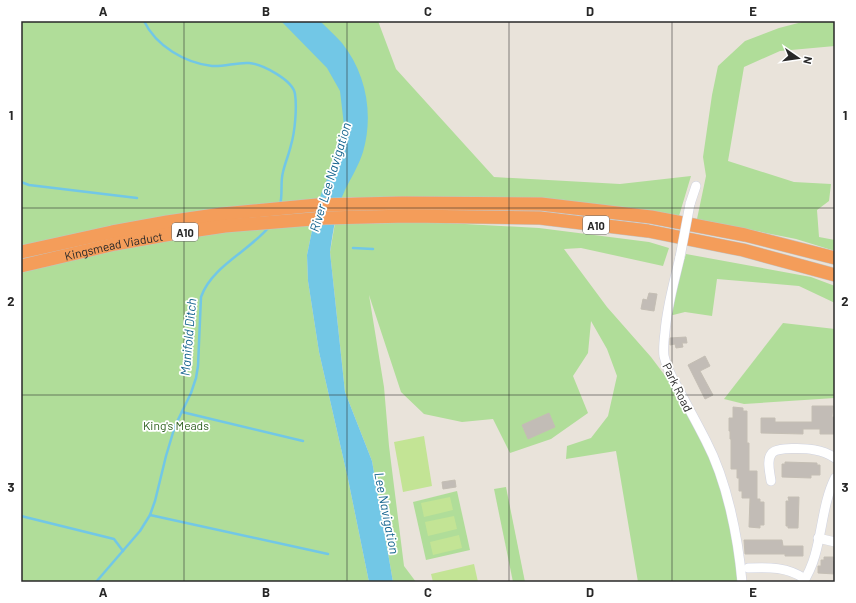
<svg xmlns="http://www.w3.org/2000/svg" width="856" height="603" font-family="Barlow,sans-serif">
<rect width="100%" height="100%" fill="#e9e3da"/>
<g fill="#b0dd99">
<path d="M21,21H378L396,69L494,177L620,184L691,176L679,216L530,197H351L342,198L315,216L307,255L308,281L319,352L348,479L369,582H21Z"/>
<path d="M806,21H835V46L780,51L744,67L728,161L794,182L831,184L829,201L817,210L819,237L835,240V251L796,239L697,219L706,176L703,157L712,95L718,66L745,41L779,28Z"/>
<path d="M429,222L539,228L649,242L669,248L663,266L581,248L564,249L607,307L651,357L669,381L705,443L725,501L738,554V582H638L616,451L566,459L567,446L591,438L608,416L617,376L607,349L591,321L588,353L573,376L588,413L551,439L510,453L493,419L462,422L424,414L401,392L369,295L384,387L389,446L404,566L416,582H393L372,461L345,392L330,252L335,223L352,224Z"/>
<path d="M686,254L811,277L835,286V303L799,286L717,279L712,316L685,312L673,315L671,314L675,287Z"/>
<path d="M783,323L835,329V398L744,404L724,399Z"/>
<path d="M506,487L525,582H513L494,489Z"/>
<path d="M457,491L470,550L426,560L413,502Z"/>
</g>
<g fill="#c3e495">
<path d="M424,436L432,486L403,492L394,442Z"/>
<path d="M450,497L453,510L424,517L421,503Z"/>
<path d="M454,516L457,529L428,536L425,522Z"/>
<path d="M459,535L462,548L433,555L430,542Z"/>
<path d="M474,564L478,582H433L431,574Z"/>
</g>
<path fill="#72c7e6" d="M281,21H320C327,28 335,35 342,43C366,73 374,114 363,152C359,165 351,178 345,190C336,209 333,232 330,252L345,392L372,461L393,582H369L348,479L319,352L308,281L307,255L315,216L321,194L345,134L340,91L327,68Z"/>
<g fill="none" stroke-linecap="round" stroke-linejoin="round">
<g stroke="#72c7e6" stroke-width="2.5">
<path d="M144,21C156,46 185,63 212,66C224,67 237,62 249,63C262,64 293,80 295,94C297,107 295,132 291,145C289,154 285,163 283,172C280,183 283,194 280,205"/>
<path d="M21,182L29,185L137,198"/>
<path d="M353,248L373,249"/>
<path d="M182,412L303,441"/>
<path d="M150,515L328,554"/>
<path d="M21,516L114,539L123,551"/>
<path d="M96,582L140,531L150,515L155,501L166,456L175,426L191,393L196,378L198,366L201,297C211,267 249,251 269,227"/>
</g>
</g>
<g fill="#c2bcb6" stroke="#c4beb4">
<path d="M649,293L657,294L654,311L641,309L643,299L647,300Z"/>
<path d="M686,337L687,343H682L683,347L676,348L675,344L670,345V338Z"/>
<path d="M705,356L710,366L700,371L713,395L705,399L688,365Z"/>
<path d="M812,406H833L832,417H835V434H820V429H803V434L761,433V418H775V422H812Z"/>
<path d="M733,407L743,408V411H747V443H749V471H757V499H760V502H764V525H760V528L749,527L750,498H742V491H739V478H737V469H731V439H730V431H729V418H733Z"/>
<path d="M549,413L555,427L528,439L522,425Z"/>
<path d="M785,462L817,463V465H820V475H811V478L782,477V464H785Z"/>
<path d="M455,480L456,487L443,489L442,482Z"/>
<path d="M788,497H799L798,528H788V526H786V501H789Z"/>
<path d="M744,540H782L783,546H803V556H785V554H745Z"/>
<path d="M824,557H833V561H835V574L818,573V566H821V560H824Z"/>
</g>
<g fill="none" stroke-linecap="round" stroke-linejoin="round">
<g stroke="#cfd2e0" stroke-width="10">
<g id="minor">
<path d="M690,204L696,186"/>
<path d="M680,257C674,283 667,306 665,332C664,340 663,349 664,356C667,370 674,381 680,392C689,409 698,425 706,441C727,481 738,537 742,582"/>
<path d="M771,481C770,472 766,460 772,453C777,447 806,448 815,450C822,451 829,454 835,458"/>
<path d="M818,538L835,542"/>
<path d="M748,568C769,567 788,567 805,579"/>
<path d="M803,582C823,553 819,510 835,478"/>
</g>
</g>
<g stroke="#c3c3c3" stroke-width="14">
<g id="highway">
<path d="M21,252L112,232L167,222L222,214L317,205L402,203L541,204L651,217L745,235L835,258"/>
<path id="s1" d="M21,266L115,244L171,234L225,226L325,218L408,216L540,218L648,231L743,250L835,275"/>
</g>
</g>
<use href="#minor" stroke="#fff" stroke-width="9"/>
<use href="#highway" stroke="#f49d5a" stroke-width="13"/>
<g stroke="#cfd2e0" stroke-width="10" stroke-linecap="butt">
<path id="minor-bridge" d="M680,257L690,204"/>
</g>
<use href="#minor-bridge" stroke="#fff" stroke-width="9"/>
</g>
<path fill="none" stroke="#282828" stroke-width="1" stroke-opacity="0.55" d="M184,21V582M347,21V582M509,21V582M672,21V582M21,208H835M21,395H835"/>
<g text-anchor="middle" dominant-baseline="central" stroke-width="3.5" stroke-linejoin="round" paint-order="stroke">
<g fill="#fff" stroke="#686868" stroke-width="1">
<rect x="583" y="216" width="26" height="18" rx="3"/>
<rect x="172" y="223" width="26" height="18" rx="3"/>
</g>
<g font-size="11" font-weight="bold" fill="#282828">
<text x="596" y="225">A10</text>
<text x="185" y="232">A10</text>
</g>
<g font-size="12" fill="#282828" stroke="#fff">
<text stroke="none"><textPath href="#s1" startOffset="95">Kingsmead Viaduct</textPath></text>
<text transform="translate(678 387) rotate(64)">Park Road</text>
</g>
<g font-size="12" fill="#2b5f1d" stroke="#fff">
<text x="176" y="425">King's Meads</text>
</g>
<g font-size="13" font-style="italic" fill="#15648e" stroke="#fff">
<text transform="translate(330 177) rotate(-73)">River Lee Navigation</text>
<text transform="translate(188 337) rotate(-85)">Manifold Ditch</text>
<text transform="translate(387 513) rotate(79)">Lee Navigation</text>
</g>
</g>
<rect width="856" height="603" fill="none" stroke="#ffffff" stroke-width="44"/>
<g transform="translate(798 58) rotate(103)" stroke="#ffffff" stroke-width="3" paint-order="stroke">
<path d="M0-3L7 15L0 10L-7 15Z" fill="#282828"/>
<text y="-6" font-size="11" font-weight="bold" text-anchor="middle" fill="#282828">N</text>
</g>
<rect x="22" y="22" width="812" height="559" fill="none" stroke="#282828" stroke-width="1.5"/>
<g font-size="13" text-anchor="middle" font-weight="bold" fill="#282828">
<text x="103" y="16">A</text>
<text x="266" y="16">B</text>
<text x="428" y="16">C</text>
<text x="590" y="16">D</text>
<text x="753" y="16">E</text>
<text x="11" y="120">1</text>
<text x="845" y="120">1</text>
<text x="11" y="306">2</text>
<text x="845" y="306">2</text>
<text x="11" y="492">3</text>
<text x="845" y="492">3</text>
<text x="103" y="597">A</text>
<text x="266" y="597">B</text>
<text x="428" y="597">C</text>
<text x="590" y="597">D</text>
<text x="753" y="597">E</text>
</g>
</svg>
